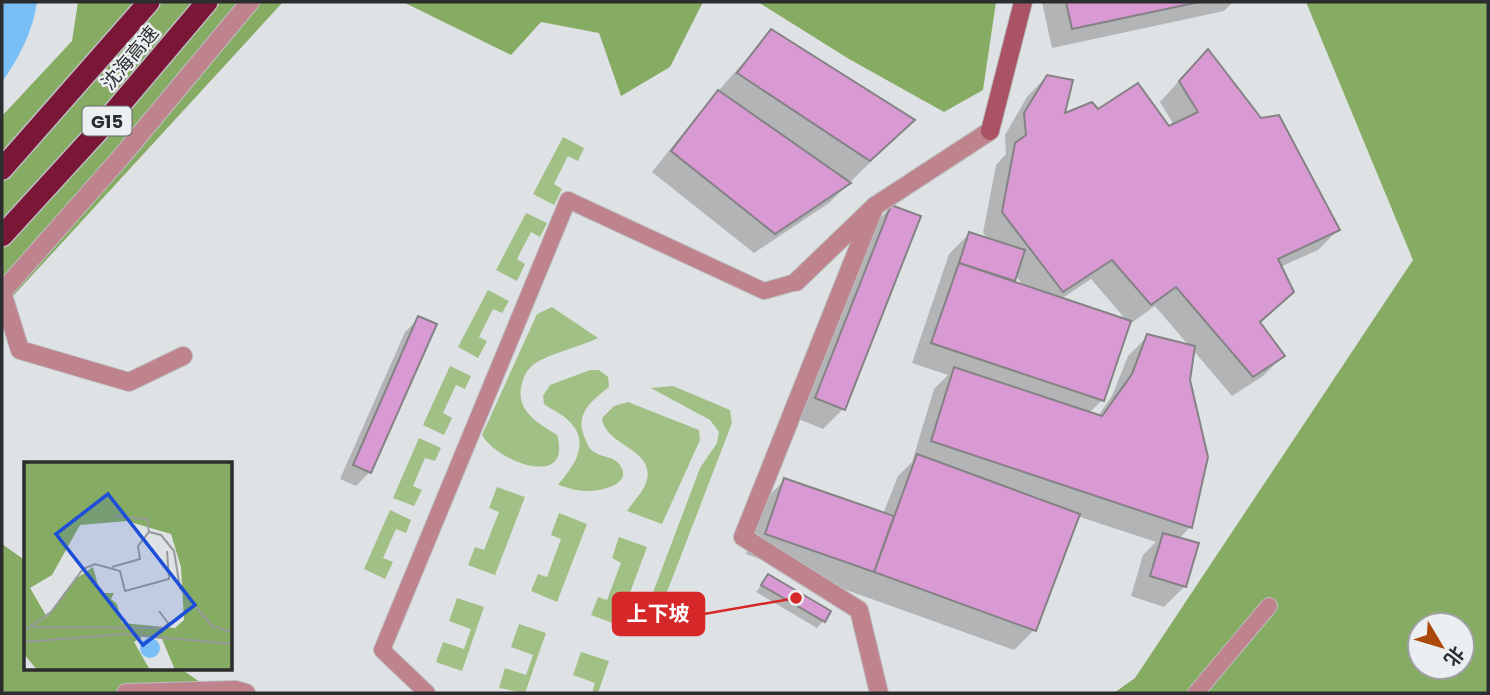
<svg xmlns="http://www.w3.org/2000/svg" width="1490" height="695" font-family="Poppins,'Noto Sans SC',sans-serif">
<rect width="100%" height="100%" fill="#dfe2e4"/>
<g fill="#a1c085">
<path d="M563,137L584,148L578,161L568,156L554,184L562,189L554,205L533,194Z"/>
<path d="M526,213L547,223L540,237L531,232L517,259L525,264L517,281L496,270Z"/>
<path d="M488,290L509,301L502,313L493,309L479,337L487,341L478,358L458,347Z"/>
<path d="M552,307L598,338C579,347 559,351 541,360C532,364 525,372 523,380C513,409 535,421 557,435C573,490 497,462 482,435L537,314Z"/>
<path d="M450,366L471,376L465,389L456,385L443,413L452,418L444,435L423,425Z"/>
<path d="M590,370H599L608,377L609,387C593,400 575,412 584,436C587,443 588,449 596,453C604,458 613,456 620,465C634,485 598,492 585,491C576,491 566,487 558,485C574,465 592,443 568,420C562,414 552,410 544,404L543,396L550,385Z"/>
<path d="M673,386L730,410L732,423L652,631L640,627L700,468L717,443L719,432L710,420L651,388Z"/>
<path d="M628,402L699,430L700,440L662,524L627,511C632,503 643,492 646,483C658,449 604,446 602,418L614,406Z"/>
<path d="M419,438L441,448L435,461L425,458L413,486L422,490L414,506L393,498Z"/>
<path d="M497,487L525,497L495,575L468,565L475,547L484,550L499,512L489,508Z"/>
<path d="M390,510L411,520L406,533L396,529L383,558L393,562L385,579L364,569Z"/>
<path d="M559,513L587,524L557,602L531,591L538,574L547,577L561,539L551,535Z"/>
<path d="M619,537L647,547L618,625L591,615L598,597L607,600L621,563L612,558Z"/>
<path d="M457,598L484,607L462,671L436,662L443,642L464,649L471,629L449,621Z"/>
<path d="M519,624L546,633L525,693L499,688L505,668L526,675L533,655L511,647Z"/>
<path d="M581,652L609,661L598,693H592L595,683L573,675Z"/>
</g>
<g fill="#86ab63" fill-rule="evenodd">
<path d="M78,2H283L2,308V116L72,41Z"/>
<path d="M403,2H703L670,67L621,96L599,33L541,22L511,55Z"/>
<path d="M758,2H996L983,90L944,112L849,59Z"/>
<path d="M1306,2H1488V693H1114L1135,678L1413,260ZM1420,625H1462V667H1420Z"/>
<path d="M2,544L26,561V669H181L216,693H2Z"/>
</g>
<path fill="#79bef6" d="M2,2H37C33,31 19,58 2,82Z"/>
<g fill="#0003" fill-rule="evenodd">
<path d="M1042,2H1233L1224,11L1052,48Z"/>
<path d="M771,31L912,121L829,203L754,253L652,172L699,113Z"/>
<path d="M1188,71L1338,230L1318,250L1280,267L1292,292L1259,323L1283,356L1263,376L1232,396L1193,350L1188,380L1190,527L1179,539L1197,544L1184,587L1164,607L1131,596L1143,555L1156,542L1077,516L1034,630L1014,650L746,554L764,500L785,480L883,514L898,476L912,462L934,389L948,375L912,363L949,254L969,234L989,240L983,233L996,165L1006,154L1005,135L1027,97L1047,76L1062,116L1098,111L1169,128L1174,125L1160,102ZM1015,275L1023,285L1013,282ZM1091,279L1128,322L1061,299ZM1155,306L1190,347L1148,336L1128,356L1112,396L1098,416L1089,413L1102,400L1130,324Z"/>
<path d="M891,207L843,409L823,429L796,418L871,227Z"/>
<path d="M419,318L370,472L356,486L340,479L405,332Z"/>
<path d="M768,576L829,612L823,621L817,628L756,592Z"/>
</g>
<g fill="#d999d3" stroke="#858285" stroke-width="2">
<path d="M1066,2H1199L1072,29Z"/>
<path d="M771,29L915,120L870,161L737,73Z"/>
<path d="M1208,49L1261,118L1279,115L1340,230L1278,259L1294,292L1260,322L1285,356L1253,377L1176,287L1151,305L1112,260L1063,292L1002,212L1015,143L1026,135L1024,113L1047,75L1073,80L1065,113L1092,102L1098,109L1138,83L1169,126L1198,112L1179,81Z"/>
<path d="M718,90L851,183L775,234L671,151Z"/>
<path d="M891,205L921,216L845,410L815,398Z"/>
<path d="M969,232L1025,250L1015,281L959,263Z"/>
<path d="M959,263L1131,321L1104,401L931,343Z"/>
<path d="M418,316L437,324L371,473L353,465Z"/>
<path d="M1147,334L1195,346L1190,380L1208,457L1192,528L931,441L954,367L1102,416L1132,374Z"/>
<path d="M917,454L1080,514L1036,631L874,572Z"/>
<path d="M784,478L894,516L874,572L765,534Z"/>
<path d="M1163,533L1199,543L1186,587L1150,576Z"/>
<path d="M768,574L831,611L825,622L761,585Z"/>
</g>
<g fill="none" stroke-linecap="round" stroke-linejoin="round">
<g stroke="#bbbec0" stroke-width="18">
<g id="lane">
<path d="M427,693L382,650L568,200L764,291L796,282"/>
<path d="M1196,693L1269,606"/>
</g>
</g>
<g stroke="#bbbec0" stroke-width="20">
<g id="street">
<path d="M875,206L743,537L859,610L879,693"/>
<path d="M796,282L875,206L990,131"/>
<path d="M183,356L129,382L20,350L2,292L122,156L250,2"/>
<path d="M126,693L235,690L246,693"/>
</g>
</g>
<g stroke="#bbbec0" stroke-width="20">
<path id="secondary" d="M990,131L1023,2"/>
</g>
<g stroke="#bbbec0" stroke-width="24">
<g id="highway">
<path d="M2,169L149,2"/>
<path d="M2,236L98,131L207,2"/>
</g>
</g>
<use href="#lane" stroke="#bf838d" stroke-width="16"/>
<use href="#street" stroke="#bf838d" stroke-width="18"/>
<use href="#secondary" stroke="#a95365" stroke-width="18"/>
<use href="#highway" stroke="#7a1636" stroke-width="21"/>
</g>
<g text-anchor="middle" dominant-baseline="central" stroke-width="5" stroke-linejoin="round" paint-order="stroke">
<rect fill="#eceff2" stroke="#666769" stroke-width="2" x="82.5" y="106.5" width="49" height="29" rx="5"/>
<g font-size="18" font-weight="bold" fill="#2c2d2e">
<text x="107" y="121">G15</text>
</g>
<g font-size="19" fill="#2c2d2e" stroke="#eceff2">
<text transform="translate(130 58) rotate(-50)">沈海高速</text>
</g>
</g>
<g transform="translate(24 462)">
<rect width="208" height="208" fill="#dfe2e4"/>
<path d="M0,1H208V208H151L138,177L118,175L110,180L126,208H13L0,192ZM103,59L147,72L157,105L160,158L151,166L98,161L93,142L87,137L90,131H76L69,105L53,116L23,155L6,126L28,113L56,63Z" fill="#86ab63" fill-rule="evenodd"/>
<path d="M116 186a10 10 0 1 1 20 0a10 10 0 1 1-20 0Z" fill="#79bef6"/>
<path fill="none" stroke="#979a9b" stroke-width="2" d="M90,54L123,57L125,70M88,105L116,97L114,84L125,70L137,73L150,89L156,126L188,164L209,170M8,165L140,166L144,161L135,149M0,169L27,150L59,107L71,102L96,109L101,129L145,117L143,89M0,180L100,172L209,182"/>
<path fill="#1d4ed8" fill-opacity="0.15" stroke="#1d4ed8" stroke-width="3.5" d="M84,32L171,143L119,183L32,72Z"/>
<rect width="208" height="208" fill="none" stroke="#2c2d2e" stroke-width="3.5"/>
</g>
<path fill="none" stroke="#d62828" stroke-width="2.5" d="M796 598L704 614"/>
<circle fill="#d62828" stroke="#eceff2" stroke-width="2.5" cx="796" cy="598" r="7"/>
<rect fill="#d62828" stroke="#d62828" stroke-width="2.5" x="613" y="593" width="91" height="42" rx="7"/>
<g font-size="21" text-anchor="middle" font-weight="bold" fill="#fff">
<text x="658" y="621">上下坡</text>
</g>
<rect width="1490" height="695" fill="none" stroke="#2c2d2e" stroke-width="7"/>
<g transform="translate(1441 646) rotate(128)"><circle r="33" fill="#eceff2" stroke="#9fa1a4" stroke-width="2"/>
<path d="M0-5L12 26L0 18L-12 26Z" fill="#ab490c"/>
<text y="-10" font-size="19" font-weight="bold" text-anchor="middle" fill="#2c2d2e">北</text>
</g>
</svg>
